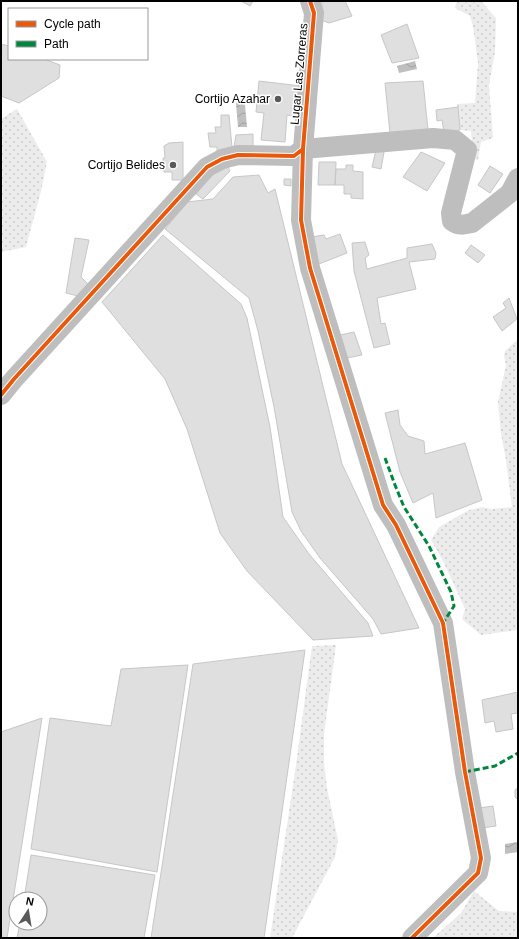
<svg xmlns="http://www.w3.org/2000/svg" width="519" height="939" font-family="Arial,sans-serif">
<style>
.grass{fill:url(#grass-dots)}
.water{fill:url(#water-waves)}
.building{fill:#dfdfdf;stroke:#c7c7c7}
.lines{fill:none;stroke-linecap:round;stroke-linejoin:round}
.minor{stroke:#bebebe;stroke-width:20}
.quiet{stroke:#00873e;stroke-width:3;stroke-dasharray:6 3;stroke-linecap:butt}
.cycleway-casing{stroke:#fff;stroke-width:6}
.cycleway{stroke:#e8590c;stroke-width:4}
.poi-dot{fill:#595959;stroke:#fff;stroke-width:1.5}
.labels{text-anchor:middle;stroke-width:3;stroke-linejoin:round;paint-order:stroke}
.street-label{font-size:12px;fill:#000;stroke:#fff}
.poi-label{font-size:12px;fill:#000;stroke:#fff;text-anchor:end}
</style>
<defs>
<pattern id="grass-dots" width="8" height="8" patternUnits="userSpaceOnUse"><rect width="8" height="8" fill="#ececec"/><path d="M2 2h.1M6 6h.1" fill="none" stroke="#c9c9c9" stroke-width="1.8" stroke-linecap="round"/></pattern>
<pattern id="water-waves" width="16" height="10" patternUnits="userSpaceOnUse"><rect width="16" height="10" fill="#bfbfbf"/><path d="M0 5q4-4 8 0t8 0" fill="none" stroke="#a2a2a2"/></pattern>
</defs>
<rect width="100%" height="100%" fill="#fff"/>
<path class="grass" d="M 457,1 L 481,1 L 496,18 L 495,52 L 489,85 L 493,138 L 481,142 L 478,160 L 473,159 L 471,131 L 460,130 L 457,104 L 475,103 L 478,63 L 473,26 L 470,16 L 455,8 Z
M 17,109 L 47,162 L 41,191 L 26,247 L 1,252 L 1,119 Z
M 518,339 L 518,630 L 481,635 L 462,619 L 465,609 L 443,561 L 431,540 L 439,527 L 469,510 L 483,507 L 491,509 L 512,507 L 506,460 L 501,434 L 498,402 L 506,365 L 504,356 L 505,351 Z
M 336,645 L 324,734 L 324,763 L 327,788 L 338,840 L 335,857 L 292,938 L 270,938 L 296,765 L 312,646 Z
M 474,891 L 499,911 L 518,912 L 518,938 L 433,938 L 461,913 Z"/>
<path class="water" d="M 415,61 L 417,69 L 399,73 L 397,66 Z
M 242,99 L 243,104 L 245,105 L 247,127 L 238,127 L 236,104 L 238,100 Z
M 518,842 L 518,852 L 505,854 L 505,844 Z"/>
<path class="building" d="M 241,1 L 253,1 L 250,6 Z
M 322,1 L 345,1 L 352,16 L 329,23 L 321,20 Z
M 407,24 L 419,58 L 392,63 L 381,35 Z
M 1,44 L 9,46 L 9,59 L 44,59 L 60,65 L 59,78 L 19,103 L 1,96 Z
M 259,81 L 301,86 L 297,117 L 287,115 L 285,142 L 261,140 L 264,113 L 256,112 Z
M 423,81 L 428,130 L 390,133 L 385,83 Z
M 458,107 L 460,130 L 444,132 L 442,120 L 437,121 L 436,110 Z
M 221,115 L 229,115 L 232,147 L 217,155 L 217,147 L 210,147 L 208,133 L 216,133 L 215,127 L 221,127 Z
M 253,134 L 253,146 L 234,147 L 236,135 Z
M 183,142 L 183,180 L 172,180 L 172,172 L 164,172 L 163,158 L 165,158 L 164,146 L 169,143 Z
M 376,150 L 384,152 L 381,169 L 372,167 Z
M 421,152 L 445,163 L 427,191 L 403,177 Z
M 319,162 L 336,162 L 335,185 L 318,185 Z
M 346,165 L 353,165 L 353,171 L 363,172 L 363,199 L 351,198 L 351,194 L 344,194 L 344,185 L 335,185 L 336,169 L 346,169 Z
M 490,166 L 503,174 L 490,193 L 478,185 Z
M 228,167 L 230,171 L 203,199 L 196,194 L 212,175 Z
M 259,175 L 268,193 L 275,189 L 342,464 L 419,628 L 381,634 L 373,619 L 320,558 L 301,531 L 292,512 L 274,407 L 258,331 L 249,298 L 165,229 L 187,202 L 213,199 L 233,177 Z
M 284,179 L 291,179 L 291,186 L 284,185 Z
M 340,234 L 347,253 L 319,264 L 311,237 L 324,235 L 326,239 Z
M 163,235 L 241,304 L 247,318 L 270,427 L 283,517 L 309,554 L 368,623 L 373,636 L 313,640 L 247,571 L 220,533 L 187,429 L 165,379 L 102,302 Z
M 75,238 L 89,240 L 81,277 L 88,284 L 78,296 L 66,293 Z
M 365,242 L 369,255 L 365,258 L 367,269 L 407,258 L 407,248 L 432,244 L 436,253 L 435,259 L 409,262 L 416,289 L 377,298 L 381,324 L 385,323 L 390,344 L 374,348 L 354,271 L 352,243 Z
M 471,245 L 485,255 L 478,263 L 465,253 Z
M 509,298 L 517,319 L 502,331 L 493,317 L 506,308 L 503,303 Z
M 354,332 L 362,355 L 347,358 L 340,335 Z
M 398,410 L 400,425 L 408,436 L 424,441 L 425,454 L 465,443 L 482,500 L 436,518 L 433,493 L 413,503 L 400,472 L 385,413 Z
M 305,650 L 264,938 L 151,938 L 193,664 Z
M 188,665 L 157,872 L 31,849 L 50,718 L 111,726 L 121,669 Z
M 518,692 L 518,713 L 511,714 L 513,729 L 496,732 L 494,721 L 485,723 L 482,700 Z
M 42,718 L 7,938 L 1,938 L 1,732 Z
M 518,788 L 518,800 L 515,797 L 515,790 Z
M 493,806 L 496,826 L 482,828 L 479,808 Z
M 31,855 L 155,875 L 144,938 L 17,938 L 20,923 L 40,923 L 40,899 L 24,899 Z"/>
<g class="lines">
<path class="minor" d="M 310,1 L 314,13 L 303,149 L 301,220 L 310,268 L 383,505 L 396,525 L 443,623 L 465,772 L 481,858 L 478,873 L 412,938
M 303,149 L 433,138 L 455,140 L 467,150 L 451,213 L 452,221 C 459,226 463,225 472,223 L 510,193 L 518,178
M 1,395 L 14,379 L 207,167 L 222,159 L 238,155 L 294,156 L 303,149"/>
<path class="quiet" d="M 385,458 L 395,485 L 404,507 L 429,546 L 451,592 L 454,606 L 443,623
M 465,772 L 495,766 L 518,753"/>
<defs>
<path id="cycleway" d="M 310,1 L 314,13 L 303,149 L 301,220 L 310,268 L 383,505 L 396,525 L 443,623 L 465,772 L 481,858 L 478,873 L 412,938
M 1,395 L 14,379 L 207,167 L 222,159 L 238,155 L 294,156 L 303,149"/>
</defs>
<use href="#cycleway" class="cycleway-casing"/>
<use href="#cycleway" class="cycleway"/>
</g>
<g class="poi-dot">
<circle cx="278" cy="99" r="4"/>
<circle cx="173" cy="165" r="4"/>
</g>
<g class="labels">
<g class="street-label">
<text transform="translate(299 74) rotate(-85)" y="4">Lugar Las Zorreras</text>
</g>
<g class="poi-label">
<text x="270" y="103">Cortijo Azahar</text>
<text x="165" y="169">Cortijo Belides</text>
</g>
</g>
<rect width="519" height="939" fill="none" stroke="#000000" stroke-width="4"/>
<rect x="8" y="8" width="140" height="52" fill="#ffffff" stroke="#999999"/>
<rect x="16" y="21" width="20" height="6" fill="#e8590c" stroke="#999999"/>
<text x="44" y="28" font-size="12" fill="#000000">Cycle path</text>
<rect x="16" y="41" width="20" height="6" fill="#00873e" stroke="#999999"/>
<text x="44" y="48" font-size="12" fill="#000000">Path</text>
<g transform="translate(28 911) rotate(12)"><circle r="19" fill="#ffffff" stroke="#999999"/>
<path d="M0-3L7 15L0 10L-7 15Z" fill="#595959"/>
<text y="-6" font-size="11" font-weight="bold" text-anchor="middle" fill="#000000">N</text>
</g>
</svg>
